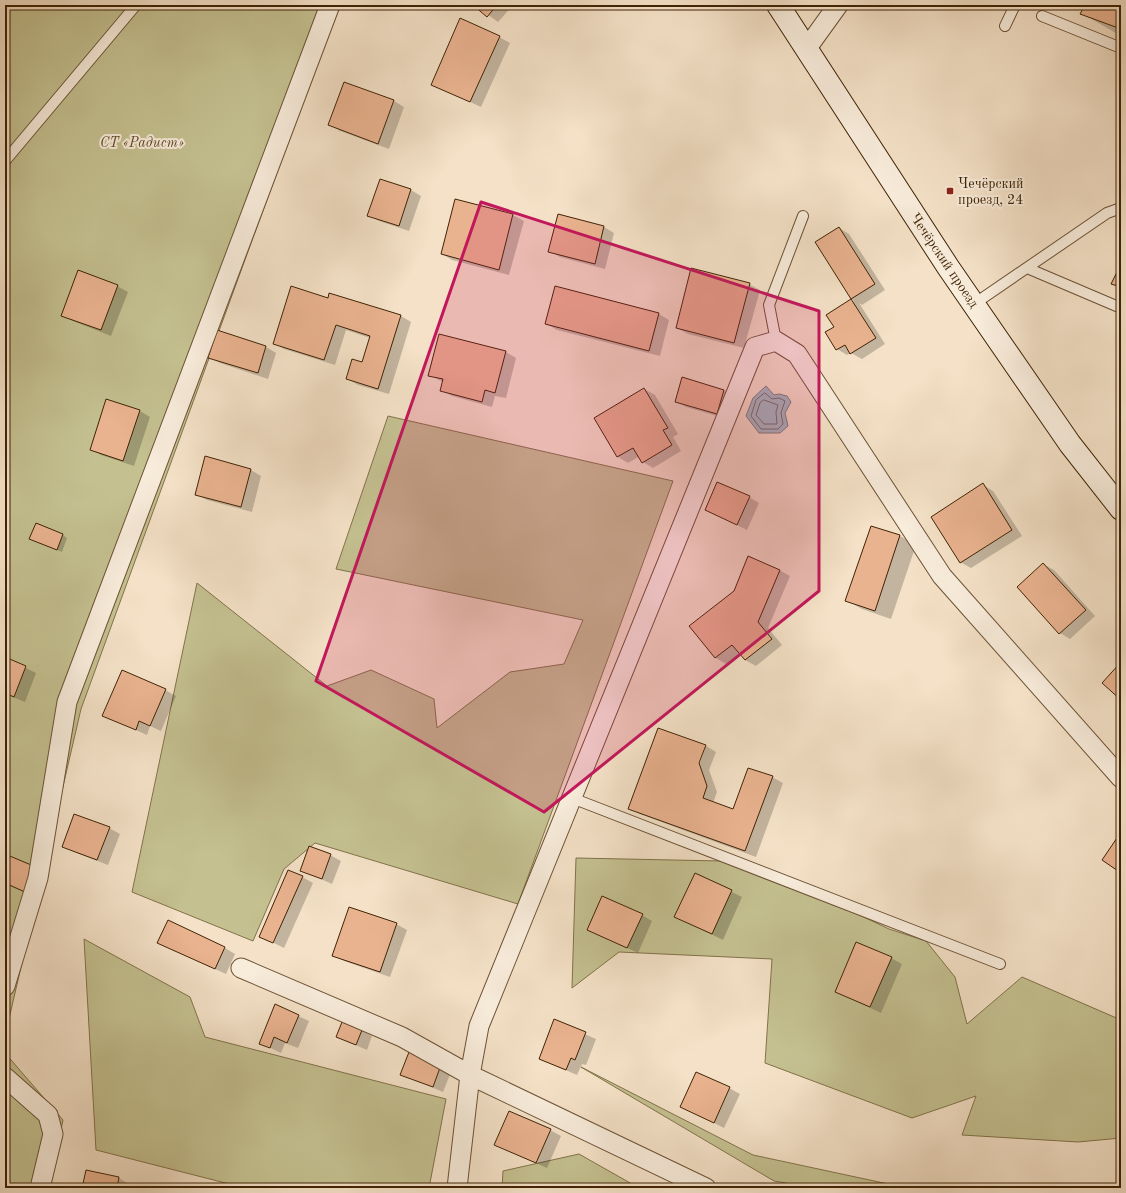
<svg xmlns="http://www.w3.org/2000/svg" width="1126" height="1193" font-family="'Old Standard TT',serif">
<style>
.green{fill:#c4c090;stroke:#82724a}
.water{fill:#a1bbc0;stroke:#7a7e75}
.shadow{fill:#0003}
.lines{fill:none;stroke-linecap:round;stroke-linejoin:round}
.shore{stroke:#706f62;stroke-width:1}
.building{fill:#eab390;stroke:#3f2304}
.service-casing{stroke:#6c5235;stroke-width:12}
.minor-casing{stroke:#6c5235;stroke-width:21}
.secondary-casing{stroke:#3f2304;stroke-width:24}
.service{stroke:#f8ecdb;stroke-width:10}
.minor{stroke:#f8ecdb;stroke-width:19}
.secondary{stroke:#f8ecdb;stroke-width:22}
.marked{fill:#c2185b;fill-opacity:0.2;stroke:#c2185b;stroke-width:3;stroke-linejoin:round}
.poi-dot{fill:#8f2418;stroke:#f8ecdb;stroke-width:1.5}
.labels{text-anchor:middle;stroke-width:4;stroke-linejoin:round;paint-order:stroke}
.park-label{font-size:14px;font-style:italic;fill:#604a27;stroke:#f8ecdb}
.poi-label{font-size:14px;fill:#3f2304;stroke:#f8ecdb;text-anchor:start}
.street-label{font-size:14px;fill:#3f2304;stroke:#f8ecdb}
</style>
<rect width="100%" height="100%" fill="#f4e1c7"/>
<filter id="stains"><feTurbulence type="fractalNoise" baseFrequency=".005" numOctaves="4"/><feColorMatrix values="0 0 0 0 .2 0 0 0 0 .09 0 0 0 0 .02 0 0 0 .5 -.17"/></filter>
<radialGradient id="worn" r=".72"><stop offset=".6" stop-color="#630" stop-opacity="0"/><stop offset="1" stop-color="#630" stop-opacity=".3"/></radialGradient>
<path class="green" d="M 5,5 L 338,5 L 81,709 L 5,1036 Z
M 388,416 L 673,481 L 518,904 L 315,843 L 284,869 L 253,941 L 132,892 L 197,583 L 327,686 L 371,670 L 434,699 L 437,728 L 510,672 L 564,664 L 583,620 L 336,569 Z
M 576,858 L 722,861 L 853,912 L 889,929 L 926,941 L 955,977 L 967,1024 L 1022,977 L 1121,1020 L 1121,1138 L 1078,1142 L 962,1135 L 976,1096 L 912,1118 L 765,1063 L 772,959 L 619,952 L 572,988 Z
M 84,939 L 190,997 L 205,1037 L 446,1099 L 429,1188 L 245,1188 L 96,1150 Z
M 5,1053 L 63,1120 L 48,1188 L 5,1188 Z
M 581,1067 L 753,1155 L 907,1188 L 814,1188 L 774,1181 Z
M 579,1154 L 639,1188 L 502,1188 L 503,1171 Z"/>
<path class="water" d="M 766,386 L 774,395 L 779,394 L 787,396 L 791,402 L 785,413 L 788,426 L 780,433 L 759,433 L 746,416 L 753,398 Z"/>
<path class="shadow" d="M 475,5 L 513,5 L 498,22 Z
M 999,5 L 1009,5 L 1006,9 Z
M 1086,5 L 1121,5 L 1121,36 L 1081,13 Z
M 499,37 L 510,43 L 481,107 L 432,84 Z
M 394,101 L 404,107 L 389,149 L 340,131 L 330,125 Z
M 380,180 L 411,190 L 421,196 L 409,231 L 379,221 L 369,215 Z
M 456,200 L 513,215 L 524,221 L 509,275 L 452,260 L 442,254 Z
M 558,216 L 604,227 L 614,233 L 605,269 L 560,257 L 549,251 Z
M 839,228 L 849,234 L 885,290 L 862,305 L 859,303 L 885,344 L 862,359 L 851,353 L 847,355 L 837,349 L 835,327 L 851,300 L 854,302 L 816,242 Z
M 749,284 L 760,290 L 744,348 L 688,334 L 677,328 Z
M 117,286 L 128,292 L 111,336 L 73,321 L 62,315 Z
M 556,287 L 659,314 L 669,320 L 660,356 L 557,330 L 547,324 Z
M 330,294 L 401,316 L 411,322 L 389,394 L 358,385 L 348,379 L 362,363 L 370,338 L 346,330 L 335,365 L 284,349 L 274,343 L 328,299 Z
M 218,332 L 266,347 L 276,353 L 268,379 L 220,363 L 209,357 Z
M 440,335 L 506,352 L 516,358 L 506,398 L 495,396 L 492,407 L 452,396 L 441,390 L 443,382 L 429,375 Z
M 644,389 L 655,395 L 678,434 L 673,437 L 681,451 L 653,468 L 643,462 L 640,456 L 628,463 L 618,457 L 595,418 Z
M 723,390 L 734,396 L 727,419 L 686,407 L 676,401 Z
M 107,400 L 140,411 L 150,417 L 134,466 L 101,455 L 91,449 Z
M 206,457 L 251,470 L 261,476 L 252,512 L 207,500 L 196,494 Z
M 983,485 L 993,491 L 1022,536 L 971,568 L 960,562 Z
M 749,497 L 759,503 L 747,530 L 706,510 Z
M 871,527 L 900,536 L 916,545 L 891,619 L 862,609 L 846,600 Z
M 63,535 L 67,538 L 62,552 L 35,541 Z
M 1043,564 L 1054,570 L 1095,616 L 1070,639 L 1060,633 Z
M 779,570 L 790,576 L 768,628 L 782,645 L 756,666 L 745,660 L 740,653 L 726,664 L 716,658 L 691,626 Z
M 5,658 L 36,673 L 25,702 L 5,694 Z
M 165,690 L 176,696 L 161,731 L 150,726 L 147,735 L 104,716 Z
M 658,729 L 706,746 L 696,768 L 698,768 L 706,746 L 716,752 L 709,770 L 717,792 L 713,803 L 734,811 L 772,777 L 783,783 L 756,857 L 640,814 L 629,808 Z
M 5,755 L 6,755 L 5,797 Z
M 109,828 L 120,834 L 108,865 L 74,852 L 64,846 Z
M 5,855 L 36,897 L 5,884 Z
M 330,855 L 341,861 L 332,884 L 301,870 Z
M 695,874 L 742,897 L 723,940 L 676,917 Z
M 302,877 L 313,883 L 284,948 L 260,936 Z
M 5,899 L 8,901 L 5,914 Z
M 642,915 L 652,921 L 638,953 L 599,935 Z
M 396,924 L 407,930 L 390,977 L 344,961 L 333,955 Z
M 169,948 L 225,948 L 235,954 L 226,974 Z
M 891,958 L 902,964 L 881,1013 L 836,992 Z
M 276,1006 L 309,1021 L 298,1048 L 285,1043 L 281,1053 L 260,1043 Z
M 555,1021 L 596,1039 L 586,1065 L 582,1064 L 577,1075 L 540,1059 Z
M 361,1030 L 372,1036 L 367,1050 L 337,1037 Z
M 440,1066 L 451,1072 L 443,1092 L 401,1074 Z
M 729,1088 L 740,1094 L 724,1128 L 682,1107 Z
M 550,1130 L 561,1136 L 547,1168 L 496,1145 Z
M 119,1178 L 129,1184 L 128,1188 L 83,1188 Z"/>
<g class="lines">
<path class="shore" d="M 765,393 L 772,399 L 779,398 L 785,401 L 781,413 L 783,424 L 778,429 L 761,429 L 751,416 L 756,400 Z
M 764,400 L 778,405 L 776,412 L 777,424 L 764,424 L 756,415 L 760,403 Z"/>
</g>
<path class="building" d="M 473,5 L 497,5 L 487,17 Z
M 1085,5 L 1121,5 L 1121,29 L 1080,14 Z
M 460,18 L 500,36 L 470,102 L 431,85 Z
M 344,82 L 394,100 L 378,144 L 328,125 Z
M 380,179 L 411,189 L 399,226 L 367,216 Z
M 455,199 L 513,214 L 499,270 L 441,254 Z
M 558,214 L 604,226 L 595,264 L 548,252 Z
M 839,227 L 875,284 L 851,299 L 815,242 Z
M 1121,264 L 1121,287 L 1111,284 Z
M 691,268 L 750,283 L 734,343 L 676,328 Z
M 78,270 L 118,285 L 101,330 L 61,316 Z
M 291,286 L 328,298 L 329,293 L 401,315 L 378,389 L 346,379 L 352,359 L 362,362 L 370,336 L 336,325 L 324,360 L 273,344 Z
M 555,286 L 659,313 L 649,351 L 545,324 Z
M 851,299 L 876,338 L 850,354 L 845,345 L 836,350 L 825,332 L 834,327 L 826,315 Z
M 217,330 L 266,346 L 258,373 L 208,358 Z
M 439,334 L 506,351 L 495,393 L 485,390 L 482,402 L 440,391 L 443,379 L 428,376 Z
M 682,377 L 724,390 L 717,414 L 675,402 Z
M 644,388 L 668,428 L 663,430 L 672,445 L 642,463 L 633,448 L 617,457 L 594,418 Z
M 106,399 L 140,410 L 123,461 L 90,450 Z
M 205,456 L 251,469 L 241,507 L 195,495 Z
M 717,482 L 750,496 L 737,525 L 705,510 Z
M 983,483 L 1012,530 L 960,563 L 931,517 Z
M 36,523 L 63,534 L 57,550 L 29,539 Z
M 871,526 L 900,535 L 875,611 L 845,601 Z
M 748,556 L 780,570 L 758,622 L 772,639 L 745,660 L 732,645 L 715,658 L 689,626 L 734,591 Z
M 1043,563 L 1086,610 L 1059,634 L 1017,587 Z
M 5,657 L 26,666 L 14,697 L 5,693 Z
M 1121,662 L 1121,700 L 1102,683 Z
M 122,670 L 166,689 L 150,726 L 139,721 L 136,730 L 102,716 Z
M 658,728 L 706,745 L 699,763 L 707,786 L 703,798 L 733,809 L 748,768 L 773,776 L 745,851 L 628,809 Z
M 74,814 L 110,827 L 97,860 L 62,847 Z
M 1121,832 L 1121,873 L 1102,860 Z
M 309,846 L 331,854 L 322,879 L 300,871 Z
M 5,854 L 36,867 L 25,892 L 5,883 Z
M 288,870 L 303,876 L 273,943 L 259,937 Z
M 695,873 L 732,890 L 712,934 L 674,917 Z
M 602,896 L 643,914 L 627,948 L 587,930 Z
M 349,907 L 397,923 L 380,972 L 332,956 Z
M 168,920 L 225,947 L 215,969 L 157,943 Z
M 856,942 L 892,957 L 870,1007 L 835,992 Z
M 275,1004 L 299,1015 L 287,1043 L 274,1037 L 270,1048 L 259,1044 Z
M 554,1019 L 586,1032 L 575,1060 L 571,1058 L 566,1070 L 539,1059 Z
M 342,1022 L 362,1030 L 356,1045 L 336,1037 Z
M 409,1052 L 441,1065 L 433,1087 L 400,1075 Z
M 696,1072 L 730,1087 L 714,1123 L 680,1107 Z
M 509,1111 L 551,1129 L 536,1163 L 494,1145 Z
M 86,1170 L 119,1177 L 117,1188 L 82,1188 Z"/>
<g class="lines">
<defs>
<path id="service" d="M 1042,16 L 1121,48
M 1005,26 L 1015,5
M 5,161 L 136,5
M 1027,268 L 1121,308
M 974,304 L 1107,213 L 1121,208
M 776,341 L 769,305 L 803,216
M 572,798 L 1000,964"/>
<path id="minor" d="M 807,48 L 838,5
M 241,968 L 402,1037 L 470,1075 L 706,1188
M 5,986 L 38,878 L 67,702 L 330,5
M 5,1077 L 48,1115 L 53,1134 L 40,1188
M 457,1188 L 470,1075 L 479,1026 L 755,347 L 776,341 L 797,354 L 942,576 L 1121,778"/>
<path id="secondary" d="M 778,5 L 948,267 L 1070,444 L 1121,509"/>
</defs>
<use href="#service" class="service-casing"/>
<use href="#minor" class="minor-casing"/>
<use href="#secondary" class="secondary-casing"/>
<use href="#service" class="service"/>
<use href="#minor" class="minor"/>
<use href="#secondary" class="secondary"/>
</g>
<path class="marked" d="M 481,202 L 819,311 L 819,591 L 544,812 L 316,681 Z"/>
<rect class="poi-dot" x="946" y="187" width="8" height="8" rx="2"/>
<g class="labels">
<g class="park-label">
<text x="142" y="147">СТ «Радист»</text>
</g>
<g class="poi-label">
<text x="958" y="188">Чечёрский<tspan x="958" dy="16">проезд, 24</tspan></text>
</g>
<g class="street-label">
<text transform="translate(945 260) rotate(56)" y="5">Чечёрский проезд</text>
</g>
</g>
<rect width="1126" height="1193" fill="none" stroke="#f4e1c7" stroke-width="20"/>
<rect x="6" y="6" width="1114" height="1181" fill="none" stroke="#3f2304" stroke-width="2"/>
<rect x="10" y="10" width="1106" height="1173" fill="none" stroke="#3f2304"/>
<rect width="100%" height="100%" filter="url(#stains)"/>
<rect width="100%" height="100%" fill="url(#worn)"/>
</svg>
